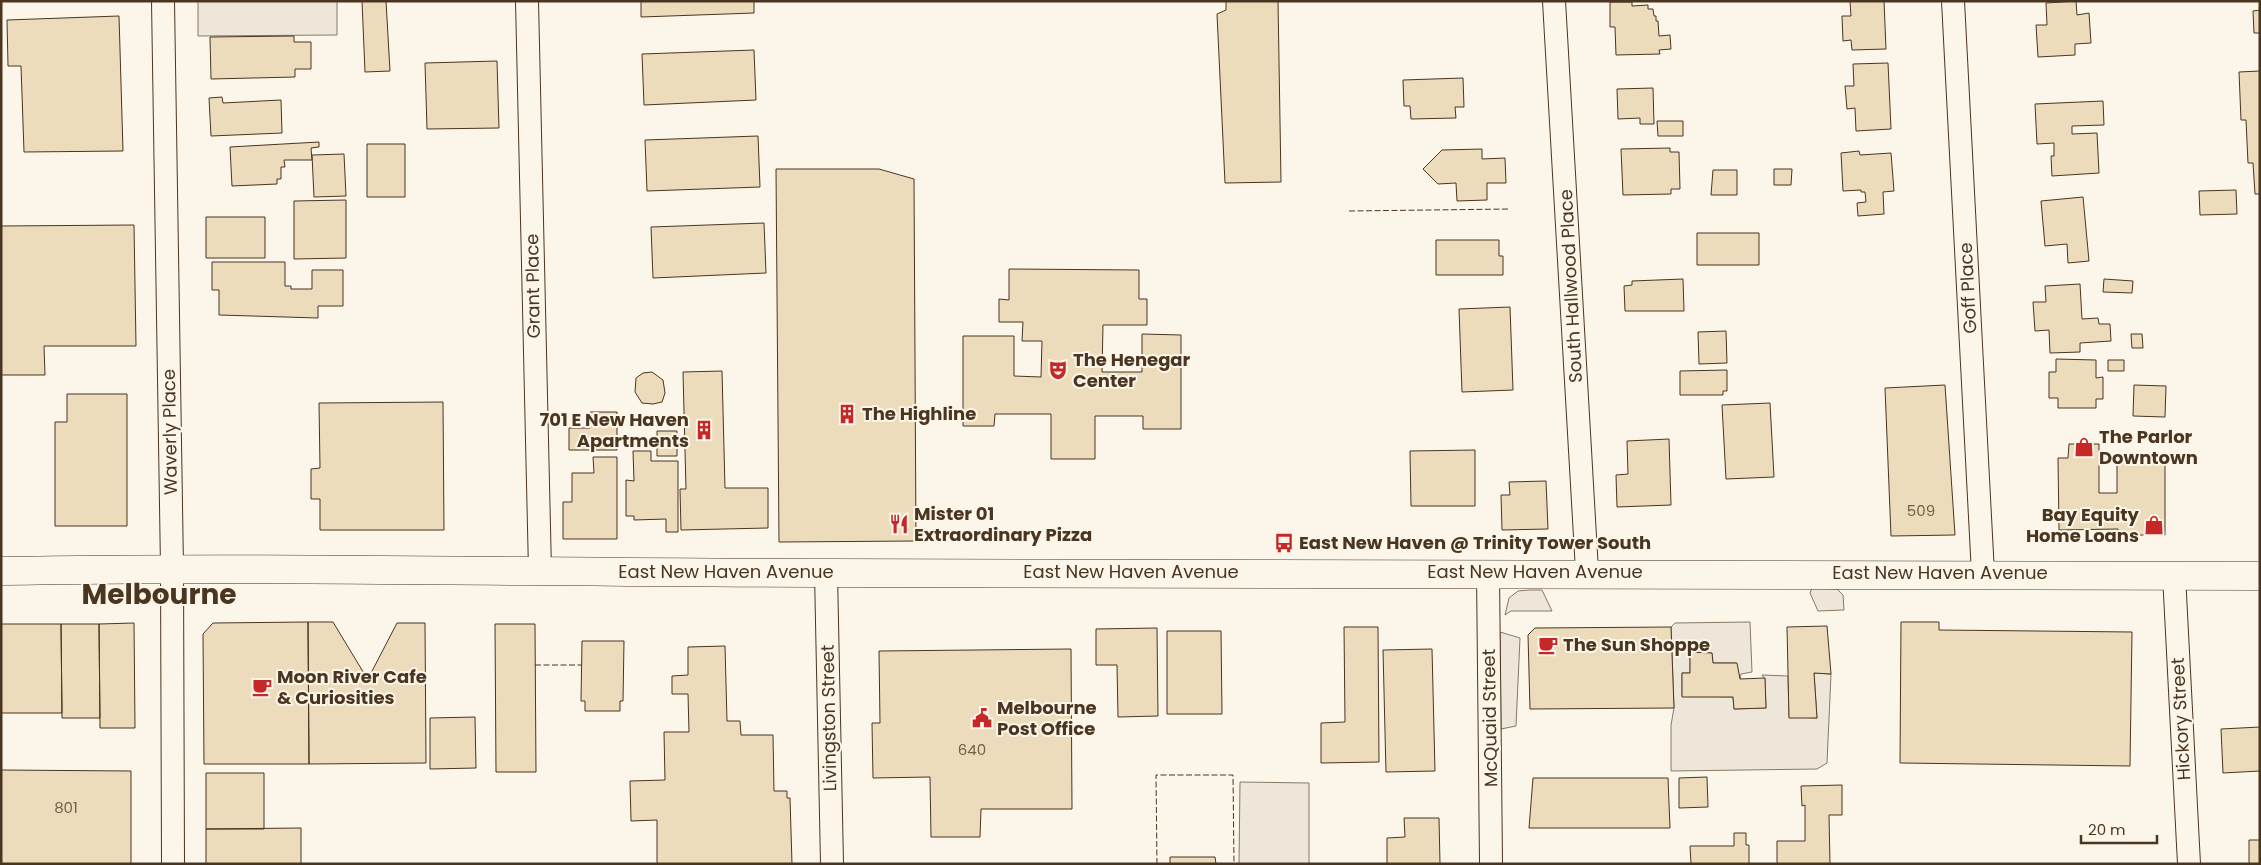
<svg xmlns="http://www.w3.org/2000/svg" width="2261" height="865" font-family="Poppins,sans-serif">
<style>
.green{fill:#ede6d9;stroke:#887966}
.building{fill:#ecdcbc;stroke:#4a3520}
.lines{fill:none;stroke-linecap:round;stroke-linejoin:round}
.street-casing{stroke:#4a3520;stroke-width:24}
.secondary-casing{stroke:#4a3520;stroke-width:29}
.street{stroke:#fbf6e9;stroke-width:22}
.secondary{stroke:#fbf6e9;stroke-width:28}
.fence{stroke:#4a3520;stroke-width:1;stroke-dasharray:6 2.5;stroke-linecap:butt}
.labels{text-anchor:middle;stroke-width:4;stroke-linejoin:round;paint-order:stroke}
.number-label{font-size:15px;fill:#725f47}
.street-label{font-size:18px;fill:#4a3520;stroke:#fbf6e9}
.poi-label{font-size:18px;font-weight:bold;fill:#4a3520;stroke:#fbf6e9;text-anchor:start}
.town-label{font-size:28px;font-weight:bold;fill:#4a3520;stroke:#fbf6e9}
</style>
<rect width="100%" height="100%" fill="#fbf6e9"/>
<path class="green" d="M 198,1 L 337,1 L 337,35 L 198,36 Z
M 1812,588 L 1837,589 L 1843,595 L 1844,610 L 1818,611 L 1810,593 Z
M 1529,590 L 1542,590 L 1552,611 L 1511,611 L 1505,615 L 1509,598 L 1518,591 Z
M 1750,622 L 1752,672 L 1741,674 L 1740,679 L 1736,663 L 1713,663 L 1712,653 L 1690,652 L 1690,673 L 1682,673 L 1682,696 L 1733,697 L 1734,709 L 1766,708 L 1765,679 L 1762,675 L 1788,676 L 1789,717 L 1817,718 L 1814,673 L 1831,674 L 1827,763 L 1817,769 L 1671,771 L 1671,725 L 1674,708 L 1671,627 L 1675,623 Z
M 1500,632 L 1520,638 L 1516,726 L 1501,729 Z
M 1240,782 L 1309,783 L 1309,864 L 1239,864 Z"/>
<path class="building" d="M 362,1 L 386,1 L 390,71 L 365,72 Z
M 641,1 L 754,1 L 754,13 L 641,17 Z
M 1226,1 L 1278,1 L 1281,182 L 1225,183 L 1217,14 L 1226,10 Z
M 1850,1 L 1884,1 L 1886,49 L 1852,50 L 1851,40 L 1843,41 L 1842,16 L 1851,16 Z
M 2076,1 L 2077,15 L 2089,13 L 2091,43 L 2075,44 L 2075,55 L 2038,57 L 2036,25 L 2047,25 L 2046,3 Z
M 1610,2 L 1632,2 L 1632,6 L 1648,5 L 1648,9 L 1653,9 L 1654,16 L 1656,16 L 1656,21 L 1658,21 L 1659,36 L 1670,35 L 1671,49 L 1659,50 L 1660,54 L 1616,55 L 1615,27 L 1610,27 Z
M 2260,10 L 2260,33 L 2254,33 L 2253,11 Z
M 119,16 L 123,151 L 24,152 L 21,66 L 8,66 L 7,20 Z
M 294,36 L 294,42 L 311,42 L 311,69 L 295,69 L 295,77 L 211,79 L 210,37 Z
M 754,50 L 756,100 L 644,105 L 642,54 Z
M 497,61 L 499,128 L 427,129 L 425,63 Z
M 1888,63 L 1891,129 L 1856,131 L 1855,108 L 1847,109 L 1845,86 L 1854,86 L 1853,64 Z
M 2260,71 L 2260,194 L 2255,194 L 2253,163 L 2248,163 L 2246,120 L 2241,120 L 2239,72 Z
M 1463,78 L 1464,107 L 1455,107 L 1456,118 L 1411,119 L 1410,106 L 1404,106 L 1403,80 Z
M 1653,88 L 1654,124 L 1640,124 L 1640,118 L 1618,119 L 1617,89 Z
M 222,97 L 223,103 L 281,100 L 282,133 L 211,136 L 209,98 Z
M 2103,101 L 2104,125 L 2072,126 L 2072,134 L 2097,133 L 2099,173 L 2052,176 L 2051,156 L 2054,156 L 2054,143 L 2037,144 L 2035,104 Z
M 1657,121 L 1683,121 L 1683,136 L 1658,136 Z
M 758,136 L 760,187 L 647,191 L 645,140 Z
M 319,142 L 319,147 L 311,148 L 312,160 L 284,160 L 285,167 L 281,167 L 281,179 L 277,179 L 277,184 L 232,186 L 230,147 Z
M 367,144 L 405,144 L 405,197 L 367,197 Z
M 1670,148 L 1670,152 L 1679,152 L 1680,189 L 1671,189 L 1671,194 L 1623,195 L 1621,149 Z
M 1482,149 L 1482,159 L 1505,158 L 1506,183 L 1487,183 L 1487,200 L 1457,201 L 1456,183 L 1438,184 L 1423,169 L 1442,150 Z
M 1859,151 L 1860,155 L 1891,153 L 1894,191 L 1883,192 L 1884,214 L 1858,216 L 1857,203 L 1866,202 L 1865,192 L 1861,192 L 1861,190 L 1843,191 L 1841,153 Z
M 344,154 L 346,196 L 314,197 L 312,155 Z
M 776,169 L 879,169 L 914,179 L 916,541 L 779,542 Z
M 1774,169 L 1792,169 L 1791,185 L 1774,185 Z
M 1713,170 L 1737,170 L 1737,195 L 1711,195 Z
M 2236,190 L 2237,214 L 2200,215 L 2199,191 Z
M 2083,197 L 2089,261 L 2068,263 L 2067,244 L 2045,246 L 2041,201 Z
M 346,200 L 346,258 L 294,259 L 294,201 Z
M 206,217 L 265,217 L 265,258 L 206,258 Z
M 764,223 L 766,273 L 653,278 L 651,227 Z
M 134,225 L 136,346 L 44,346 L 45,375 L 1,375 L 1,226 Z
M 1697,233 L 1759,233 L 1759,265 L 1697,265 Z
M 1436,240 L 1499,240 L 1499,256 L 1503,256 L 1503,275 L 1436,275 Z
M 212,262 L 285,262 L 285,286 L 291,286 L 291,289 L 312,289 L 312,270 L 343,270 L 343,306 L 318,306 L 318,318 L 219,315 L 219,290 L 212,290 Z
M 1009,269 L 1139,270 L 1139,299 L 1147,299 L 1147,325 L 1103,325 L 1102,372 L 1142,372 L 1142,334 L 1181,335 L 1181,429 L 1143,429 L 1143,416 L 1095,416 L 1095,459 L 1051,459 L 1051,414 L 995,414 L 994,426 L 963,426 L 963,336 L 1014,336 L 1014,376 L 1041,377 L 1042,341 L 1022,341 L 1023,322 L 999,322 L 999,299 L 1009,300 Z
M 1683,279 L 1684,311 L 1625,311 L 1624,286 L 1632,285 L 1632,281 Z
M 2104,279 L 2133,281 L 2132,293 L 2103,292 Z
M 2080,284 L 2082,319 L 2098,318 L 2099,324 L 2110,324 L 2111,341 L 2080,343 L 2080,352 L 2050,353 L 2049,330 L 2035,331 L 2033,302 L 2046,302 L 2045,286 Z
M 1510,307 L 1513,390 L 1462,392 L 1459,309 Z
M 1726,331 L 1727,363 L 1699,364 L 1698,332 Z
M 2131,334 L 2142,334 L 2143,348 L 2132,348 Z
M 2056,359 L 2096,360 L 2096,378 L 2103,377 L 2103,399 L 2096,399 L 2096,408 L 2058,408 L 2058,398 L 2049,398 L 2049,372 L 2056,372 Z
M 2108,360 L 2124,360 L 2124,371 L 2108,371 Z
M 1727,370 L 1727,391 L 1723,391 L 1723,395 L 1680,395 L 1680,371 Z
M 722,371 L 725,488 L 768,488 L 768,528 L 681,530 L 680,489 L 686,489 L 683,372 Z
M 652,372 L 663,380 L 665,393 L 662,402 L 653,404 L 642,403 L 635,392 L 636,378 L 643,373 Z
M 1945,385 L 1955,535 L 1891,536 L 1885,388 Z
M 2134,385 L 2166,386 L 2165,417 L 2133,416 Z
M 67,394 L 127,394 L 127,526 L 55,526 L 55,422 L 67,422 Z
M 443,402 L 444,530 L 320,530 L 320,499 L 311,499 L 311,469 L 320,468 L 319,403 Z
M 1770,403 L 1774,477 L 1726,479 L 1722,405 Z
M 590,412 L 617,412 L 617,450 L 569,450 L 569,428 L 590,428 Z
M 657,431 L 677,431 L 677,456 L 657,456 Z
M 1669,439 L 1671,505 L 1617,507 L 1616,475 L 1628,474 L 1627,441 Z
M 2069,444 L 2099,444 L 2099,493 L 2117,493 L 2117,461 L 2165,461 L 2165,535 L 2118,535 L 2118,529 L 2059,530 L 2058,458 L 2068,458 Z
M 1475,450 L 1475,506 L 1411,506 L 1410,451 Z
M 633,451 L 651,451 L 651,461 L 678,461 L 678,532 L 666,532 L 666,519 L 634,520 L 634,516 L 626,516 L 626,480 L 634,481 Z
M 593,457 L 617,457 L 617,539 L 563,539 L 563,502 L 572,502 L 572,473 L 594,473 Z
M 1546,481 L 1548,529 L 1502,530 L 1501,495 L 1510,495 L 1509,482 Z
M 308,622 L 309,764 L 204,764 L 203,634 L 213,623 Z
M 308,622 L 333,622 L 365,675 L 370,675 L 397,623 L 425,623 L 426,763 L 309,764 Z
M 1901,622 L 1939,622 L 1939,630 L 2132,632 L 2130,766 L 1900,763 Z
M 134,623 L 135,728 L 100,728 L 99,624 Z
M 1,624 L 61,624 L 62,713 L 1,713 Z
M 61,624 L 99,624 L 100,718 L 62,718 Z
M 495,624 L 535,624 L 536,772 L 496,772 Z
M 1827,626 L 1831,674 L 1814,673 L 1817,718 L 1789,718 L 1787,627 Z
M 1344,627 L 1378,627 L 1379,762 L 1321,763 L 1321,723 L 1345,722 Z
M 1671,627 L 1674,708 L 1530,709 L 1528,635 L 1535,628 Z
M 1157,628 L 1158,716 L 1118,717 L 1117,665 L 1096,665 L 1096,629 Z
M 1167,631 L 1221,631 L 1222,714 L 1167,714 Z
M 582,641 L 624,641 L 623,701 L 620,701 L 620,711 L 585,711 L 585,701 L 581,701 Z
M 725,646 L 727,721 L 740,721 L 741,735 L 773,735 L 774,791 L 787,791 L 787,798 L 790,798 L 792,864 L 657,864 L 657,820 L 631,821 L 630,781 L 665,780 L 664,732 L 689,732 L 688,694 L 672,694 L 672,676 L 688,675 L 688,647 Z
M 1071,649 L 1072,809 L 981,809 L 980,837 L 931,837 L 930,777 L 873,778 L 872,723 L 880,723 L 879,651 Z
M 1432,649 L 1435,771 L 1386,772 L 1383,650 Z
M 1690,652 L 1712,653 L 1713,663 L 1737,663 L 1740,679 L 1765,678 L 1766,708 L 1734,709 L 1733,697 L 1682,697 L 1682,673 L 1690,673 Z
M 475,717 L 476,768 L 430,769 L 430,718 Z
M 2260,727 L 2260,771 L 2223,773 L 2221,729 Z
M 1,770 L 131,771 L 131,864 L 1,864 Z
M 206,773 L 264,773 L 264,829 L 206,829 Z
M 1707,777 L 1708,807 L 1679,808 L 1679,778 Z
M 1533,778 L 1668,778 L 1670,828 L 1529,828 Z
M 1842,785 L 1842,815 L 1829,815 L 1830,864 L 1777,864 L 1777,841 L 1805,841 L 1805,805 L 1802,806 L 1801,786 Z
M 1404,818 L 1439,818 L 1440,864 L 1387,864 L 1387,838 L 1405,837 Z
M 301,828 L 301,864 L 206,864 L 206,829 Z
M 1734,833 L 1746,833 L 1746,845 L 1749,845 L 1749,864 L 1691,864 L 1690,846 L 1734,846 Z
M 2249,840 L 2260,840 L 2260,864 L 2249,864 Z
M 1170,857 L 1215,857 L 1216,864 L 1170,864 Z"/>
<g class="lines">
<defs>
<path id="street" d="M 163,1 L 172,568 L 173,864
M 527,1 L 540,571
M 1554,1 L 1587,571
M 1953,1 L 1983,574
M 1488,572 L 1491,864
M 826,573 L 832,864
M 2174,575 L 2189,864"/>
<path id="secondary" d="M 1,571 C 277,566 554,573 830,573 C 1306,571 1783,571 2260,576"/>
</defs>
<use href="#street" class="street-casing"/>
<use href="#secondary" class="secondary-casing"/>
<use href="#street" class="street"/>
<use href="#secondary" class="secondary"/>
<path class="fence" d="M 1349,211 L 1510,209
M 535,665 L 582,665
M 1157,864 L 1156,775 L 1233,775 L 1234,864"/>
</g>
<defs>
<symbol id="theatre-bare" viewBox="-9 -9 18 18"><path d="M-5-5.5Q0-4 5-5.5V0Q5 5 0 6Q-5 5-5 0ZM-3.3-2.5H-1v1.5H-3.3ZM1-2.5H3.3v1.5H1ZM-2.8 1Q0 5.5 2.8 1Z" fill="#c62828" stroke="#fbf6e9" stroke-width="2.5" paint-order="stroke"/></symbol>
<symbol id="building-bare" viewBox="-9 -9 18 18"><path d="M-4-6H4V6H1V3H-1V6H-4ZM-2.5-4.3h1.7v1.8h-1.7ZM.8-4.3h1.7v1.8H.8ZM-2.5-1h1.7V.8h-1.7ZM.8-1h1.7V.8H.8Z" fill="#c62828" stroke="#fbf6e9" stroke-width="2.5" paint-order="stroke"/></symbol>
<symbol id="shop-bare" viewBox="-9 -9 18 18"><path d="M-5-2.5h2.3a2.7 3.5 0 0 1 5.4 0H5L5.5 6h-11ZM-1.5-2.5h3a1.5 2.3 0 0 0-3 0Z" fill="#c62828" stroke="#fbf6e9" stroke-width="2.5" paint-order="stroke"/></symbol>
<symbol id="restaurant-bare" viewBox="-9 -9 18 18"><path d="M-5-6h1v4h1v-4h1v4h1v-4h1v5L-1.5 .5V6h-2V.5L-5-1ZM5-6V6H3V1.5H1.5Q1.5-4 5-6Z" fill="#c62828" stroke="#fbf6e9" stroke-width="2.5" paint-order="stroke"/></symbol>
<symbol id="bus-bare" viewBox="-9 -9 18 18"><path d="M-5-6H5V4H4V6H2V4H-2V6H-4V4H-5ZM-3.5-4V0h7V-4ZM-3.5 1.2v1.5H-2V1.2ZM2 1.2v1.5H3.5V1.2Z" fill="#c62828" stroke="#fbf6e9" stroke-width="2.5" paint-order="stroke"/></symbol>
<symbol id="cafe-bare" viewBox="-9 -9 18 18"><path d="M-5.5-4.5H6V0H3Q3 3.5 0 3.5H-2.5Q-5.5 3.5-5.5 0ZM3-3.2v2h1.7v-2ZM-6 4.5H4V6H-6Z" fill="#c62828" stroke="#fbf6e9" stroke-width="2.5" paint-order="stroke"/></symbol>
<symbol id="civic-bare" viewBox="-9 -9 18 18"><path d="M-.6-6.5H3V-4.5H.6V-3L4-1V1h2V6H-6V1h2V-1L-.6-3ZM-1.2 2.5V6h2.4V2.5Z" fill="#c62828" stroke="#fbf6e9" stroke-width="2.5" paint-order="stroke"/></symbol>
</defs>
<g fill-rule="evenodd">
<use href="#theatre-bare" x="1044" y="356" width="28" height="28"/>
<use href="#building-bare" x="833" y="400" width="28" height="28"/>
<use href="#building-bare" x="690" y="416" width="28" height="28"/>
<use href="#shop-bare" x="2070" y="433" width="28" height="28"/>
<use href="#restaurant-bare" x="885" y="510" width="28" height="28"/>
<use href="#shop-bare" x="2140" y="511" width="28" height="28"/>
<use href="#bus-bare" x="1270" y="529" width="28" height="28"/>
<use href="#cafe-bare" x="1534" y="631" width="28" height="28"/>
<use href="#cafe-bare" x="248" y="673" width="28" height="28"/>
<use href="#civic-bare" x="968" y="704" width="28" height="28"/>
</g>
<g class="labels">
<g class="number-label">
<text x="1921" y="516">509</text>
<text x="972" y="755">640</text>
<text x="66" y="813">801</text>
</g>
<g class="street-label">
<text transform="translate(533 286) rotate(-91)" y="6">Grant Place</text>
<text transform="translate(1571 286) rotate(-93)" y="6">South Hallwood Place</text>
<text transform="translate(1968 288) rotate(-93)" y="6">Goff Place</text>
<text transform="translate(170 432) rotate(-91)" y="6">Waverly Place</text>
<text x="726" y="578">East New Haven Avenue</text>
<text x="1131" y="578">East New Haven Avenue</text>
<text x="1535" y="578">East New Haven Avenue</text>
<text x="1940" y="579">East New Haven Avenue</text>
<text transform="translate(829 718) rotate(-91)" y="6">Livingston Street</text>
<text transform="translate(1490 718) rotate(-91)" y="6">McQuaid Street</text>
<text transform="translate(2181 719) rotate(-93)" y="6">Hickory Street</text>
</g>
<g class="poi-label">
<text x="1073" y="366">The Henegar<tspan x="1073" dy="21">Center</tspan></text>
<text x="862" y="420">The Highline</text>
<text x="689" y="426" text-anchor="end">701 E New Haven<tspan x="689" dy="21">Apartments</tspan></text>
<text x="2099" y="443">The Parlor<tspan x="2099" dy="21">Downtown</tspan></text>
<text x="914" y="520">Mister 01<tspan x="914" dy="21">Extraordinary Pizza</tspan></text>
<text x="2139" y="521" text-anchor="end">Bay Equity<tspan x="2139" dy="21">Home Loans</tspan></text>
<text x="1299" y="549">East New Haven @ Trinity Tower South</text>
<text x="1563" y="651">The Sun Shoppe</text>
<text x="277" y="683">Moon River Cafe<tspan x="277" dy="21">&amp; Curiosities</tspan></text>
<text x="997" y="714">Melbourne<tspan x="997" dy="21">Post Office</tspan></text>
</g>
<g class="town-label">
<text x="159" y="604">Melbourne</text>
</g>
</g>
<rect width="2261" height="865" fill="none" stroke="#4a3520" stroke-width="5"/>
<path d="M2081 835v8h76v-8" fill="none" stroke="#4a3520" stroke-width="2.5"/>
<text x="2088" y="835" font-size="15" fill="#4a3520" stroke="#fbf6e9" stroke-width="4" paint-order="stroke">20 m</text>
</svg>
